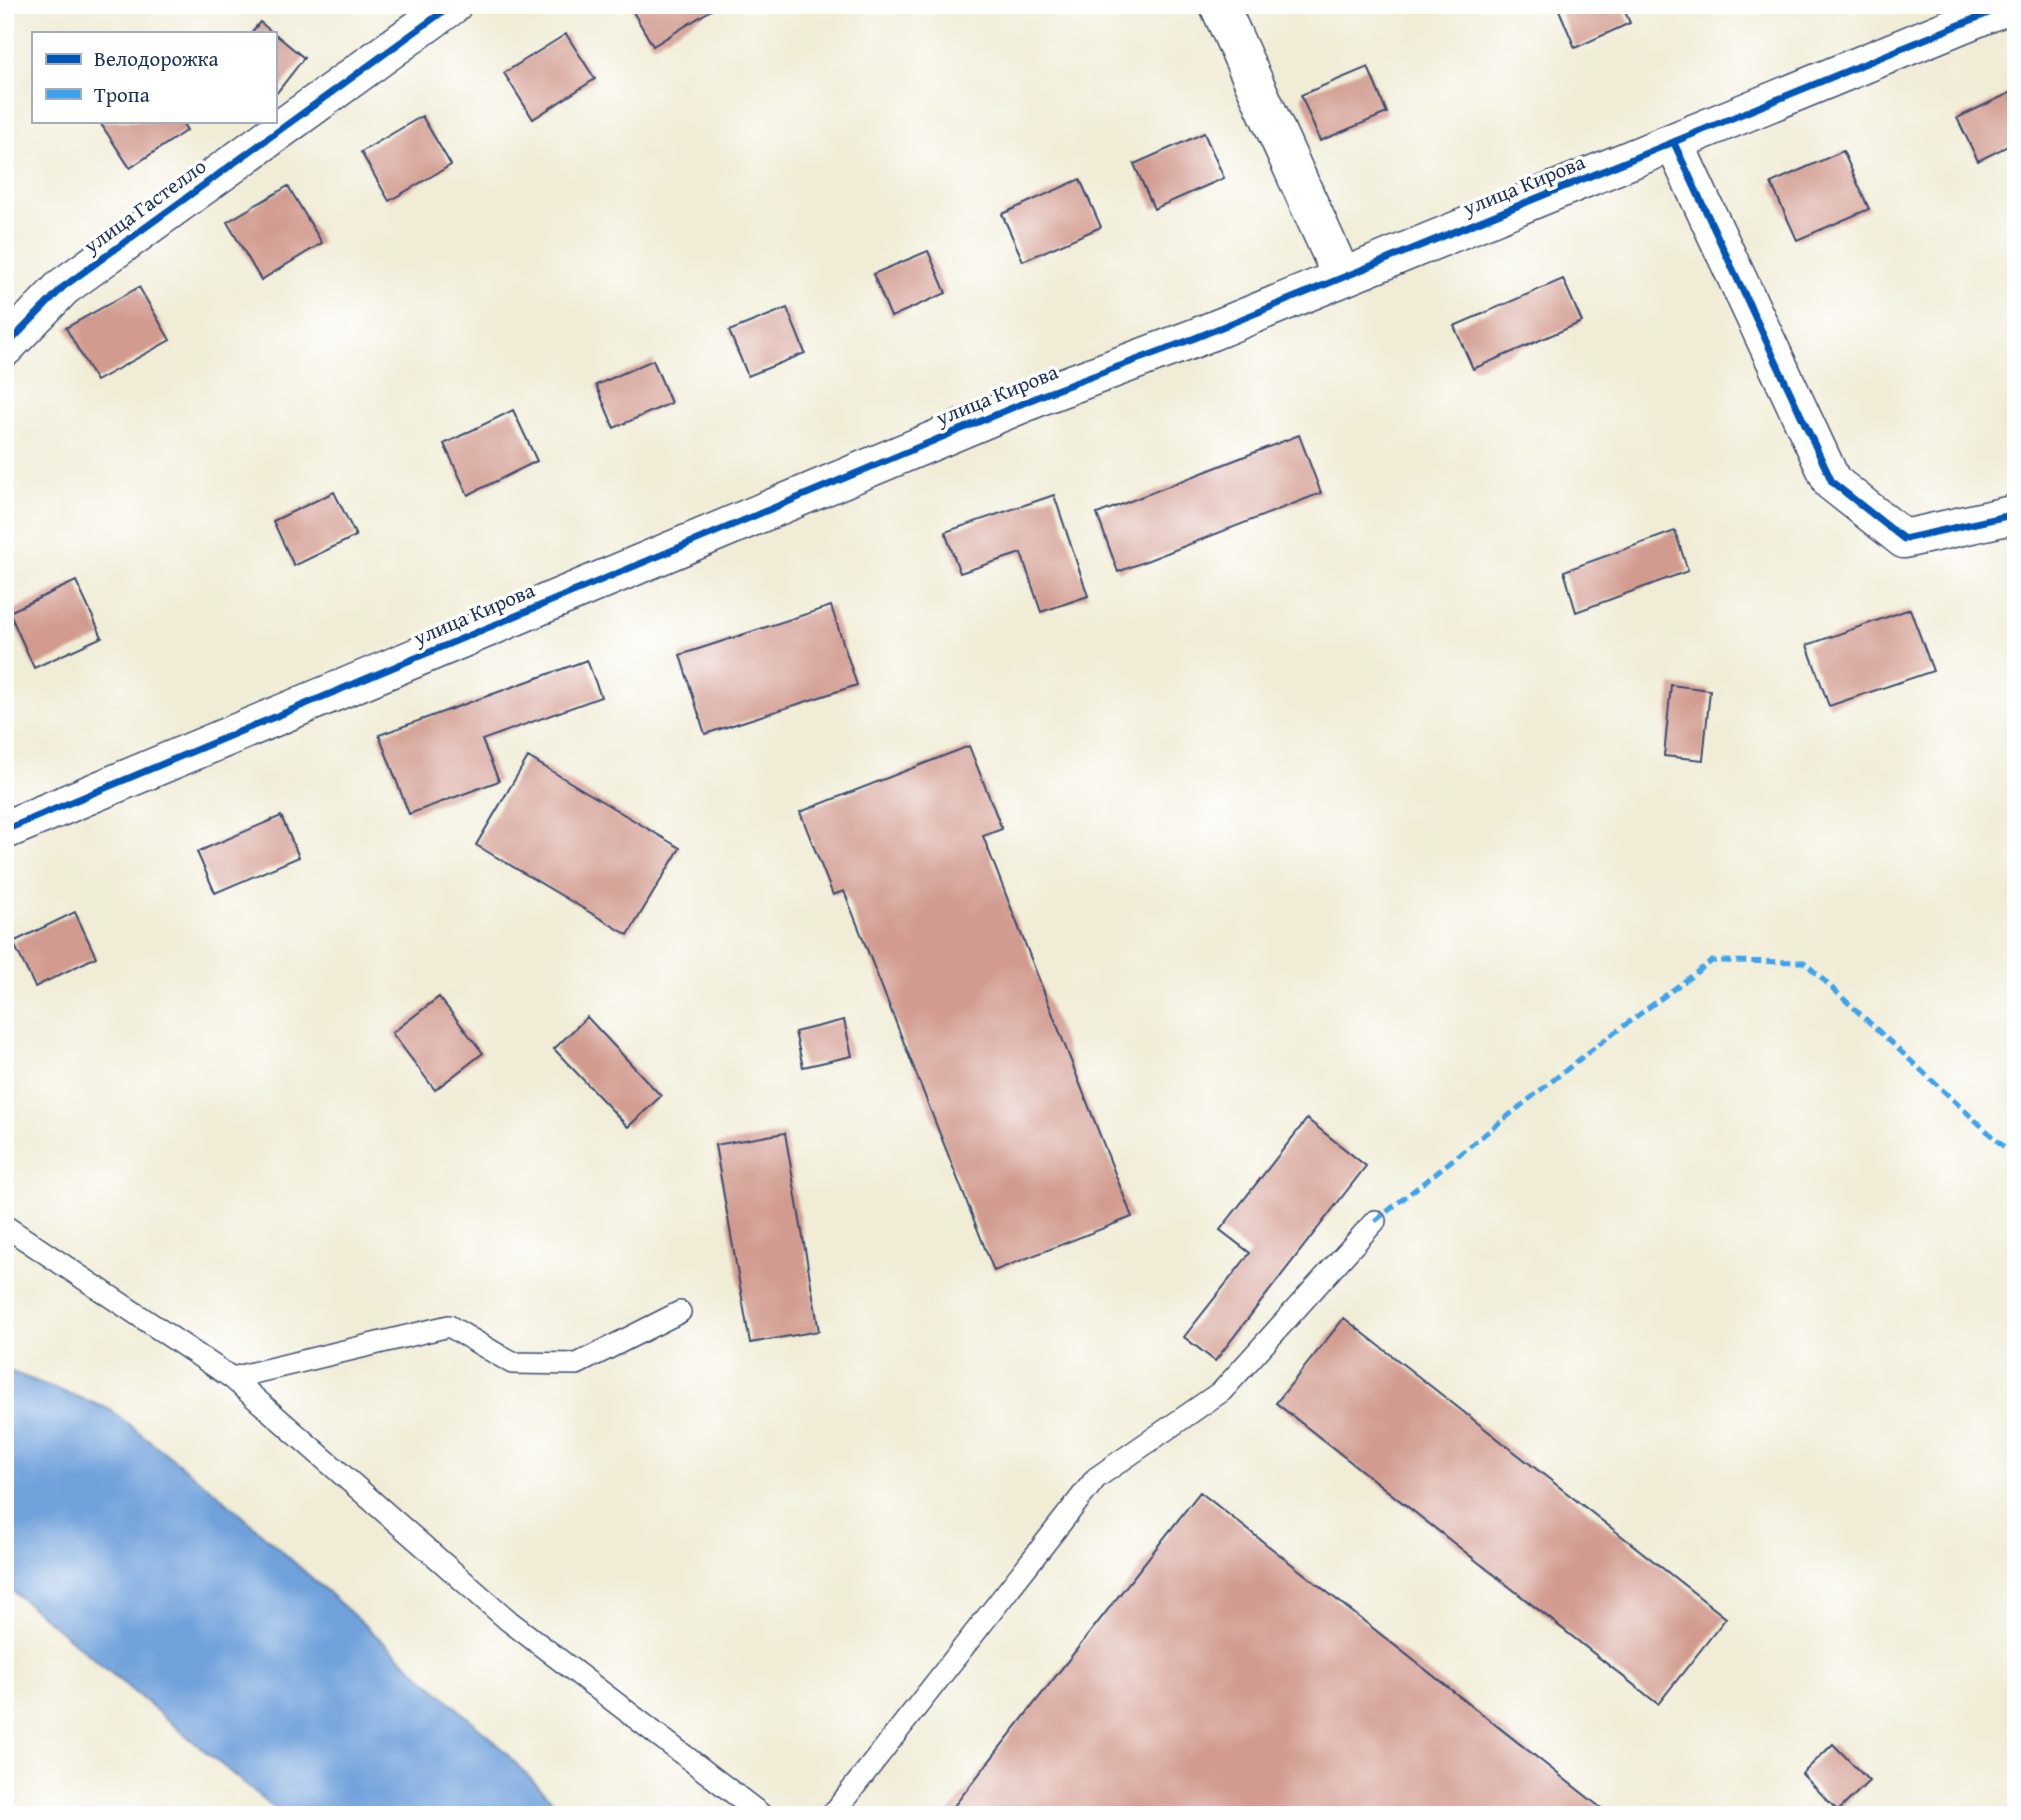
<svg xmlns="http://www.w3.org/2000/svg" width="2021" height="1820" font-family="'Gentium Book Plus',serif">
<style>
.water{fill:#70a1db;stroke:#46689c;stroke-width:2}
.building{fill:#d29b8f}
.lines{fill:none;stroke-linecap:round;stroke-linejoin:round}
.lane-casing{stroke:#3b4b70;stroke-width:24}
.street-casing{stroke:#3b4b70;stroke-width:41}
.secondary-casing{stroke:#3b4b70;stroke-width:41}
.lane{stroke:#fff;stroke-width:21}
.street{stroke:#fff;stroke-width:38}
.secondary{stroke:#fff;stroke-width:38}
.quiet{stroke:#3da3ed;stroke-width:5;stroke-dasharray:10 5;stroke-linecap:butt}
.cycleway-casing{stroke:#fff;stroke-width:11}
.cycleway{stroke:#0057b8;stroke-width:7}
.labels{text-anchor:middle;stroke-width:7;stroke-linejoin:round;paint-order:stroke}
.street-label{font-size:21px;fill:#1b2f5e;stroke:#fff}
</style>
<rect width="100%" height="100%" fill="#fff"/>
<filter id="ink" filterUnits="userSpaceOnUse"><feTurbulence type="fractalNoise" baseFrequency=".0143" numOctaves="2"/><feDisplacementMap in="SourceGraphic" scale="14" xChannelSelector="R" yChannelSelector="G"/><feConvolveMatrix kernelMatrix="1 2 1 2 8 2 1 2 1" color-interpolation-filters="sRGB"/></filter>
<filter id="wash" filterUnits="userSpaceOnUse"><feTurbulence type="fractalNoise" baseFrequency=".00686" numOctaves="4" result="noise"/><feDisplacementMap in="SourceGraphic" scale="28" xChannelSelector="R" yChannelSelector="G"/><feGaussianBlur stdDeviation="1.57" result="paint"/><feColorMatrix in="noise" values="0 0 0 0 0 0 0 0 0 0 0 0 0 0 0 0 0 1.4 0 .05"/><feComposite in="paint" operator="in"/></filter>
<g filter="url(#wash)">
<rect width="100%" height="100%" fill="#f0ecd5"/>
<path class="water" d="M 5,1365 L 9,1371 L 109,1409 L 219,1495 L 493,1740 L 566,1815 L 282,1815 L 5,1585 Z"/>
<g id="blocks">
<path class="building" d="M 629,5 L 719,5 L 653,46 Z
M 1557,5 L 1622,5 L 1630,23 L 1575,48 Z
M 260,22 L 273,33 L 251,33 Z
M 275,34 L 304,58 L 275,95 Z
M 566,34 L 595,79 L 533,119 L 504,73 Z
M 1368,67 L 1387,113 L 1320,141 L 1301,95 Z
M 2016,90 L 2016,142 L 1978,161 L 1957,118 Z
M 422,116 L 451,165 L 389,201 L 361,152 Z
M 99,121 L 181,121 L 187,130 L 130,168 Z
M 1204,133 L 1224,178 L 1154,209 L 1134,164 Z
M 1843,151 L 1869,209 L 1797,240 L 1771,183 Z
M 1080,179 L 1101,227 L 1023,261 L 1002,214 Z
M 288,186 L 322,243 L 261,280 L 227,222 Z
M 928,251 L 946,293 L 891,317 L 873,274 Z
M 1563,279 L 1582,322 L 1473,369 L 1454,326 Z
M 139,287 L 170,340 L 96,381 L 66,328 Z
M 787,308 L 805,353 L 748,376 L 729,331 Z
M 653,360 L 671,403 L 614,428 L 596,385 Z
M 513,410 L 537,461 L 468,495 L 444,444 Z
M 1299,435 L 1321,493 L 1118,572 L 1097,514 Z
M 334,492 L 356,536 L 294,566 L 273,521 Z
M 1054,495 L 1088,596 L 1041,612 L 1021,553 L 960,573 L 945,532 Z
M 1675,531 L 1688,571 L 1576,612 L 1564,571 Z
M 76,581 L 102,637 L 34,668 L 9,612 Z
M 831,606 L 857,685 L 705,734 L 680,655 Z
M 1910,609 L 1933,671 L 1829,706 L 1807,645 Z
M 587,660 L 601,697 L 482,740 L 499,781 L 409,814 L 379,735 Z
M 1671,685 L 1710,690 L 1703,760 L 1664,756 Z
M 969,746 L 1002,829 L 983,836 L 1132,1217 L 994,1271 L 844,891 L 833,895 L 800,812 Z
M 528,757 L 680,848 L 628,935 L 476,845 Z
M 281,816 L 299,857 L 215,893 L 197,852 Z
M 75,912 L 96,957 L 35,987 L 13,942 Z
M 439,997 L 483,1053 L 435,1090 L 392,1033 Z
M 587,1017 L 661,1096 L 628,1127 L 554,1049 Z
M 844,1020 L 852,1056 L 803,1067 L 795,1032 Z
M 1307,1119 L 1366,1166 L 1215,1361 L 1184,1337 L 1250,1253 L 1220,1230 Z
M 785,1133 L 819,1331 L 750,1343 L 715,1145 Z
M 1344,1318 L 1726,1618 L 1658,1704 L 1276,1403 Z
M 1200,1492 L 1610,1815 L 947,1815 Z
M 1833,1744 L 1869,1781 L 1838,1811 L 1802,1774 Z"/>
</g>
</g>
<g filter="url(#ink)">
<use href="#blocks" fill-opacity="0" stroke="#3b4b70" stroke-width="2"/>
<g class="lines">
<defs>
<path id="lane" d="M 5,1226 L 232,1378 L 509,1621 L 762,1815
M 232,1378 L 449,1326 L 512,1363 L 577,1364 L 680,1312
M 832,1815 L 1096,1478 L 1222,1391 L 1375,1221"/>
<path id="street" d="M 1219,5 L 1342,277
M 1674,143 L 1832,482 L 1904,539 L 2016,514
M 5,347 L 63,287 L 452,5"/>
<path id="secondary" d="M 5,830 L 1045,394 L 1195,338 L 2008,5"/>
</defs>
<use href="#lane" class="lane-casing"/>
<use href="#street" class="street-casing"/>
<use href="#secondary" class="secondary-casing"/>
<use href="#lane" class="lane"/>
<use href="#street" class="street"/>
<use href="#secondary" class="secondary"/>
<path class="quiet" d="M 1375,1221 L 1599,1044 L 1712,961 L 1804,962 L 2016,1158"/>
<defs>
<path id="cycleway" d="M 1674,143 L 1832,482 L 1904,539 L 2016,514
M 5,347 L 63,287 L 452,5
M 5,830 L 1045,394 L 1195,338 L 2008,5"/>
</defs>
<use href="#cycleway" class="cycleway-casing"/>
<use href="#cycleway" class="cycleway"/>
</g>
</g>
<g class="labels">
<g class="street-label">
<text transform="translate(1524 185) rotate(-22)" y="7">улица Кирова</text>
<text transform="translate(145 206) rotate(-36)" y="7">улица Гастелло</text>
<text transform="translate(997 395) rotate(-22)" y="7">улица Кирова</text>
<text transform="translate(474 614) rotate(-23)" y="7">улица Кирова</text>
</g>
</g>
<rect width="2021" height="1820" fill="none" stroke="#fff" stroke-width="28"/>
<rect x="32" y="32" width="245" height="91" fill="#ffffff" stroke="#a4acbf" stroke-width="2"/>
<rect x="46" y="54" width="35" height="10" fill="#0057b8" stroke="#a4acbf" stroke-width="2"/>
<text x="94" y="66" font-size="21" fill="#1b2f5e">Велодорожка</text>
<rect x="46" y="89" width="35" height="10" fill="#3da3ed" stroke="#a4acbf" stroke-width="2"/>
<text x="94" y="102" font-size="21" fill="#1b2f5e">Тропа</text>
</svg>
